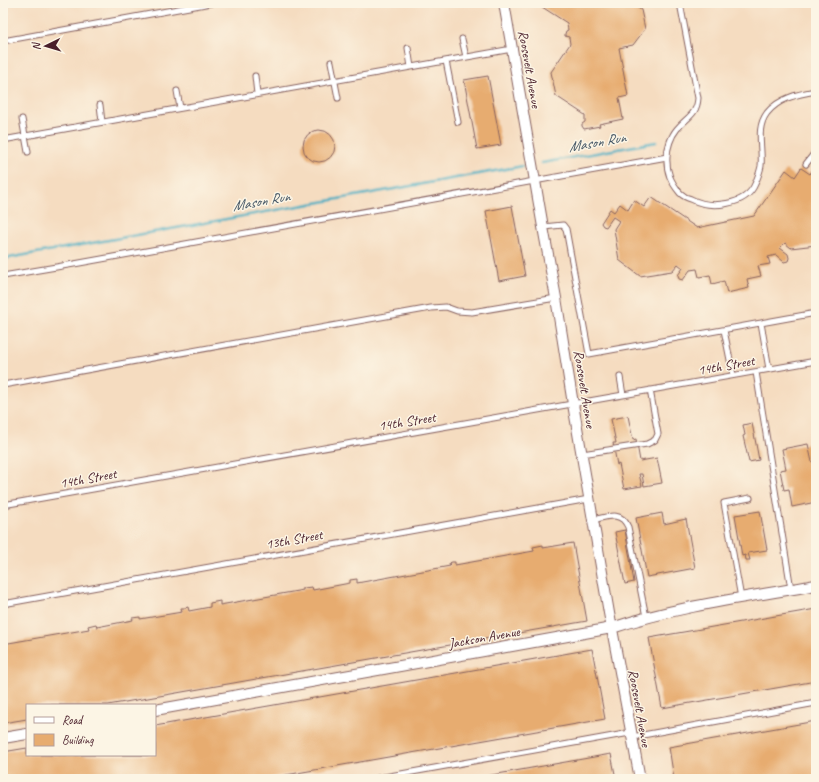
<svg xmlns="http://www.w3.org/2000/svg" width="819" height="782" font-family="Caveat,sans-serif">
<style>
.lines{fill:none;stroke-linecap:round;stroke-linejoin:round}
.stream{stroke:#43adc2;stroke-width:2.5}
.building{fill:#e7ac6f}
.lane-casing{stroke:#86615f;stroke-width:7}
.street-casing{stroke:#86615f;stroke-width:12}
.lane{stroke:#fff;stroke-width:5}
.street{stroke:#fff;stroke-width:10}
.labels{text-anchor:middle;stroke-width:3;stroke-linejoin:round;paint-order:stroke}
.street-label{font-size:14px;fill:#4a1f2b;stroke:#fcf5e5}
.water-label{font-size:15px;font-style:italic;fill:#475867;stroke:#fcf5e5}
</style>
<rect width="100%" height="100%" fill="#fcf5e5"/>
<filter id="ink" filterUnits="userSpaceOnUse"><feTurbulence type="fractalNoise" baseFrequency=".025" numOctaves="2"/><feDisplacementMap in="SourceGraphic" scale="8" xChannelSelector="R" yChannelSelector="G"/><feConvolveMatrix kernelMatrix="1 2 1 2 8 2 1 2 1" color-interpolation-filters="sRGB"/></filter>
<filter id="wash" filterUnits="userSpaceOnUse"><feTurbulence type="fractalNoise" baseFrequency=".012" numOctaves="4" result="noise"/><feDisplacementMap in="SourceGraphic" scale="16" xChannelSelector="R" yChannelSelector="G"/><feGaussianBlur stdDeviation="0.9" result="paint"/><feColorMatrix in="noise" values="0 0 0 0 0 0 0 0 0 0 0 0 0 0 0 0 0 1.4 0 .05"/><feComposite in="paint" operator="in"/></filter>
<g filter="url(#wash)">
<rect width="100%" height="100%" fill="#f5dcc0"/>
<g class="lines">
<path class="stream" d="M 542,163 L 656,142
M 3,259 L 523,166"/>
</g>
<g id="blocks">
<path class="building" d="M 539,3 L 630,3 L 641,10 L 645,29 L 633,45 L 619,48 L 628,96 L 619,98 L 623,119 L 599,124 L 600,126 L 584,129 L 582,126 L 582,124 L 585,122 L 585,115 L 556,96 L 551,72 L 570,44 L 569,37 L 565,36 L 565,34 L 566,31 L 568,30 L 567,23 L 539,5 Z
M 488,76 L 501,145 L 477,149 L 464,80 Z
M303 146a16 16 0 1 1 32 0a16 16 0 1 1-32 0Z
M 816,165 L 816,245 L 791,248 L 785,243 L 780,248 L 788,254 L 789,258 L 788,261 L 784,262 L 776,255 L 768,257 L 770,264 L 758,266 L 761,276 L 747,279 L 749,288 L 727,293 L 724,281 L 712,284 L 710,275 L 699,277 L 697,269 L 690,270 L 683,280 L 679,279 L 678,275 L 683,268 L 678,264 L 672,271 L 640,276 L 619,260 L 614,229 L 619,221 L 613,217 L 606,227 L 603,226 L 601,223 L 610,209 L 614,212 L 620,204 L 628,210 L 634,200 L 644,207 L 651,197 L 697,228 L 754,216 L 786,170 L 795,177 L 801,168 L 810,174 Z
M 512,206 L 525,276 L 499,281 L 486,211 Z
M 628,416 L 633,440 L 636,439 L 640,461 L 657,458 L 662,483 L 644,486 L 642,474 L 639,474 L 642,486 L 624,489 L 619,464 L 617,465 L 613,443 L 616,443 L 611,419 Z
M 752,423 L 759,460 L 749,462 L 743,436 L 745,435 L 743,425 Z
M 808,444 L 812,462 L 816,461 L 816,502 L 792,507 L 789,489 L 784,490 L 780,470 L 786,469 L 782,449 Z
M 760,511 L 767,550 L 748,553 L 750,560 L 746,560 L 745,555 L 742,556 L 735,515 Z
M 662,513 L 664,524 L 686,519 L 695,568 L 647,577 L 636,518 Z
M 625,530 L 634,582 L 625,584 L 615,532 Z
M 573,543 L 587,621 L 108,705 L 27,705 L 27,719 L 3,723 L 3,644 L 89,629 L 88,626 L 96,624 L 97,627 L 133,620 L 132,618 L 140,617 L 140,619 L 182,612 L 181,608 L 185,608 L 188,607 L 189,611 L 210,607 L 210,603 L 220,601 L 220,605 L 303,590 L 303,588 L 312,587 L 313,590 L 350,583 L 350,580 L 357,579 L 357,583 L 450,566 L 449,563 L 452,562 L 455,562 L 455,565 L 534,551 L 533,547 L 543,545 L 543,548 Z
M 816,609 L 816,681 L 662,708 L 649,638 Z
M 592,649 L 605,719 L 263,779 L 3,779 L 3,752 L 27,748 L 27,755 L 155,755 L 155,726 Z
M 816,721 L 816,779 L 674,779 L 669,747 Z
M 611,754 L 616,779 L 475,779 L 475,778 Z"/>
</g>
</g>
<g filter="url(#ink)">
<use href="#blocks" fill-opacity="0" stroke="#86615f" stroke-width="1"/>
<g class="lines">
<defs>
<path id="lane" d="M 680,3 L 698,98 C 697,115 687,117 677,129 C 671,136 667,148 667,157 C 666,172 671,182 680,193 C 683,196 687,198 691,199 C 710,209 746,206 755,184 C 757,179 760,172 761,166 C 763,148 755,129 767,113 C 779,98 798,94 816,91
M 462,39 L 466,57
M 3,41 L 211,3
M 408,48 L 411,67
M 446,61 L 458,122
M 331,62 L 338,98
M 255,76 L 257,94
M 177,91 L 180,108
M 100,105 L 102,122
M 22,119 L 28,152
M 3,140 L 512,49
M 806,164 L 816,151
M 543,227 L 563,225 L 566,229 L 589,354 L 816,313
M 3,276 L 74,264 L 667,157
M 761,323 L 769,369
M 724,330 L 733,375
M 756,372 L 791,589
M 620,377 L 623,395
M 3,385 L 431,308 L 446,307 L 457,311 L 472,312 L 556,298
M 582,454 L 647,444 L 655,440 L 658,434 L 650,390
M 3,505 C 274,456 545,409 816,361
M 593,520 C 607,517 621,510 628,527 L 646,617
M 741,598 L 724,503 L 750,498
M 3,604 L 589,499
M 632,737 L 816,703
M 373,779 L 630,733"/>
<path id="street" d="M 504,3 L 543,227 L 556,298 L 573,404 L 609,613 L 640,779
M 155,710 L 612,628 C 678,606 748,597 816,585
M 3,738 L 27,734"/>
</defs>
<use href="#lane" class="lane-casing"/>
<use href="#street" class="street-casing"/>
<use href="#lane" class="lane"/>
<use href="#street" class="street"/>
</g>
</g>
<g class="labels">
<g class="street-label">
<text transform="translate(530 69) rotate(80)" y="5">Roosevelt Avenue</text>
<text transform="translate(726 365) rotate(-10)" y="5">14th Street</text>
<text transform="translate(585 389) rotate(81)" y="5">Roosevelt Avenue</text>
<text transform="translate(407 421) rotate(-9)" y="5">14th Street</text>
<text transform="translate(88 478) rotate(-10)" y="5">14th Street</text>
<text transform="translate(294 539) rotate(-10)" y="5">13th Street</text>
<text transform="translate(484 637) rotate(-10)" y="5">Jackson Avenue</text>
<text transform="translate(640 708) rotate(80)" y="5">Roosevelt Avenue</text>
</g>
<g class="water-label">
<text transform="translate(597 142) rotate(-10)" y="5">Mason Run</text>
<text transform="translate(261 201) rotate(-10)" y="5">Mason Run</text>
</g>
</g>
<rect width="819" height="782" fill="none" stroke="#fcf5e5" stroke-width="16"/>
<rect x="26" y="704" width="130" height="52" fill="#fcf5e5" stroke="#b59f9b"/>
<rect x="34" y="717" width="20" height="6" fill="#ffffff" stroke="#b59f9b"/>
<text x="62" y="724" font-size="12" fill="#4a1f2b">Road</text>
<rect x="34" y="734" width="20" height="12" fill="#e7ac6f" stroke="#b59f9b"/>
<text x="62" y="744" font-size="12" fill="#4a1f2b">Building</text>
<g transform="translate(46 46) rotate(265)" stroke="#fcf5e5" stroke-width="3" paint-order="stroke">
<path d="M0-3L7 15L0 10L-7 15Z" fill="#4a1f2b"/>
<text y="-6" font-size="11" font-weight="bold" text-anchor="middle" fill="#4a1f2b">N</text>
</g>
</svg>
